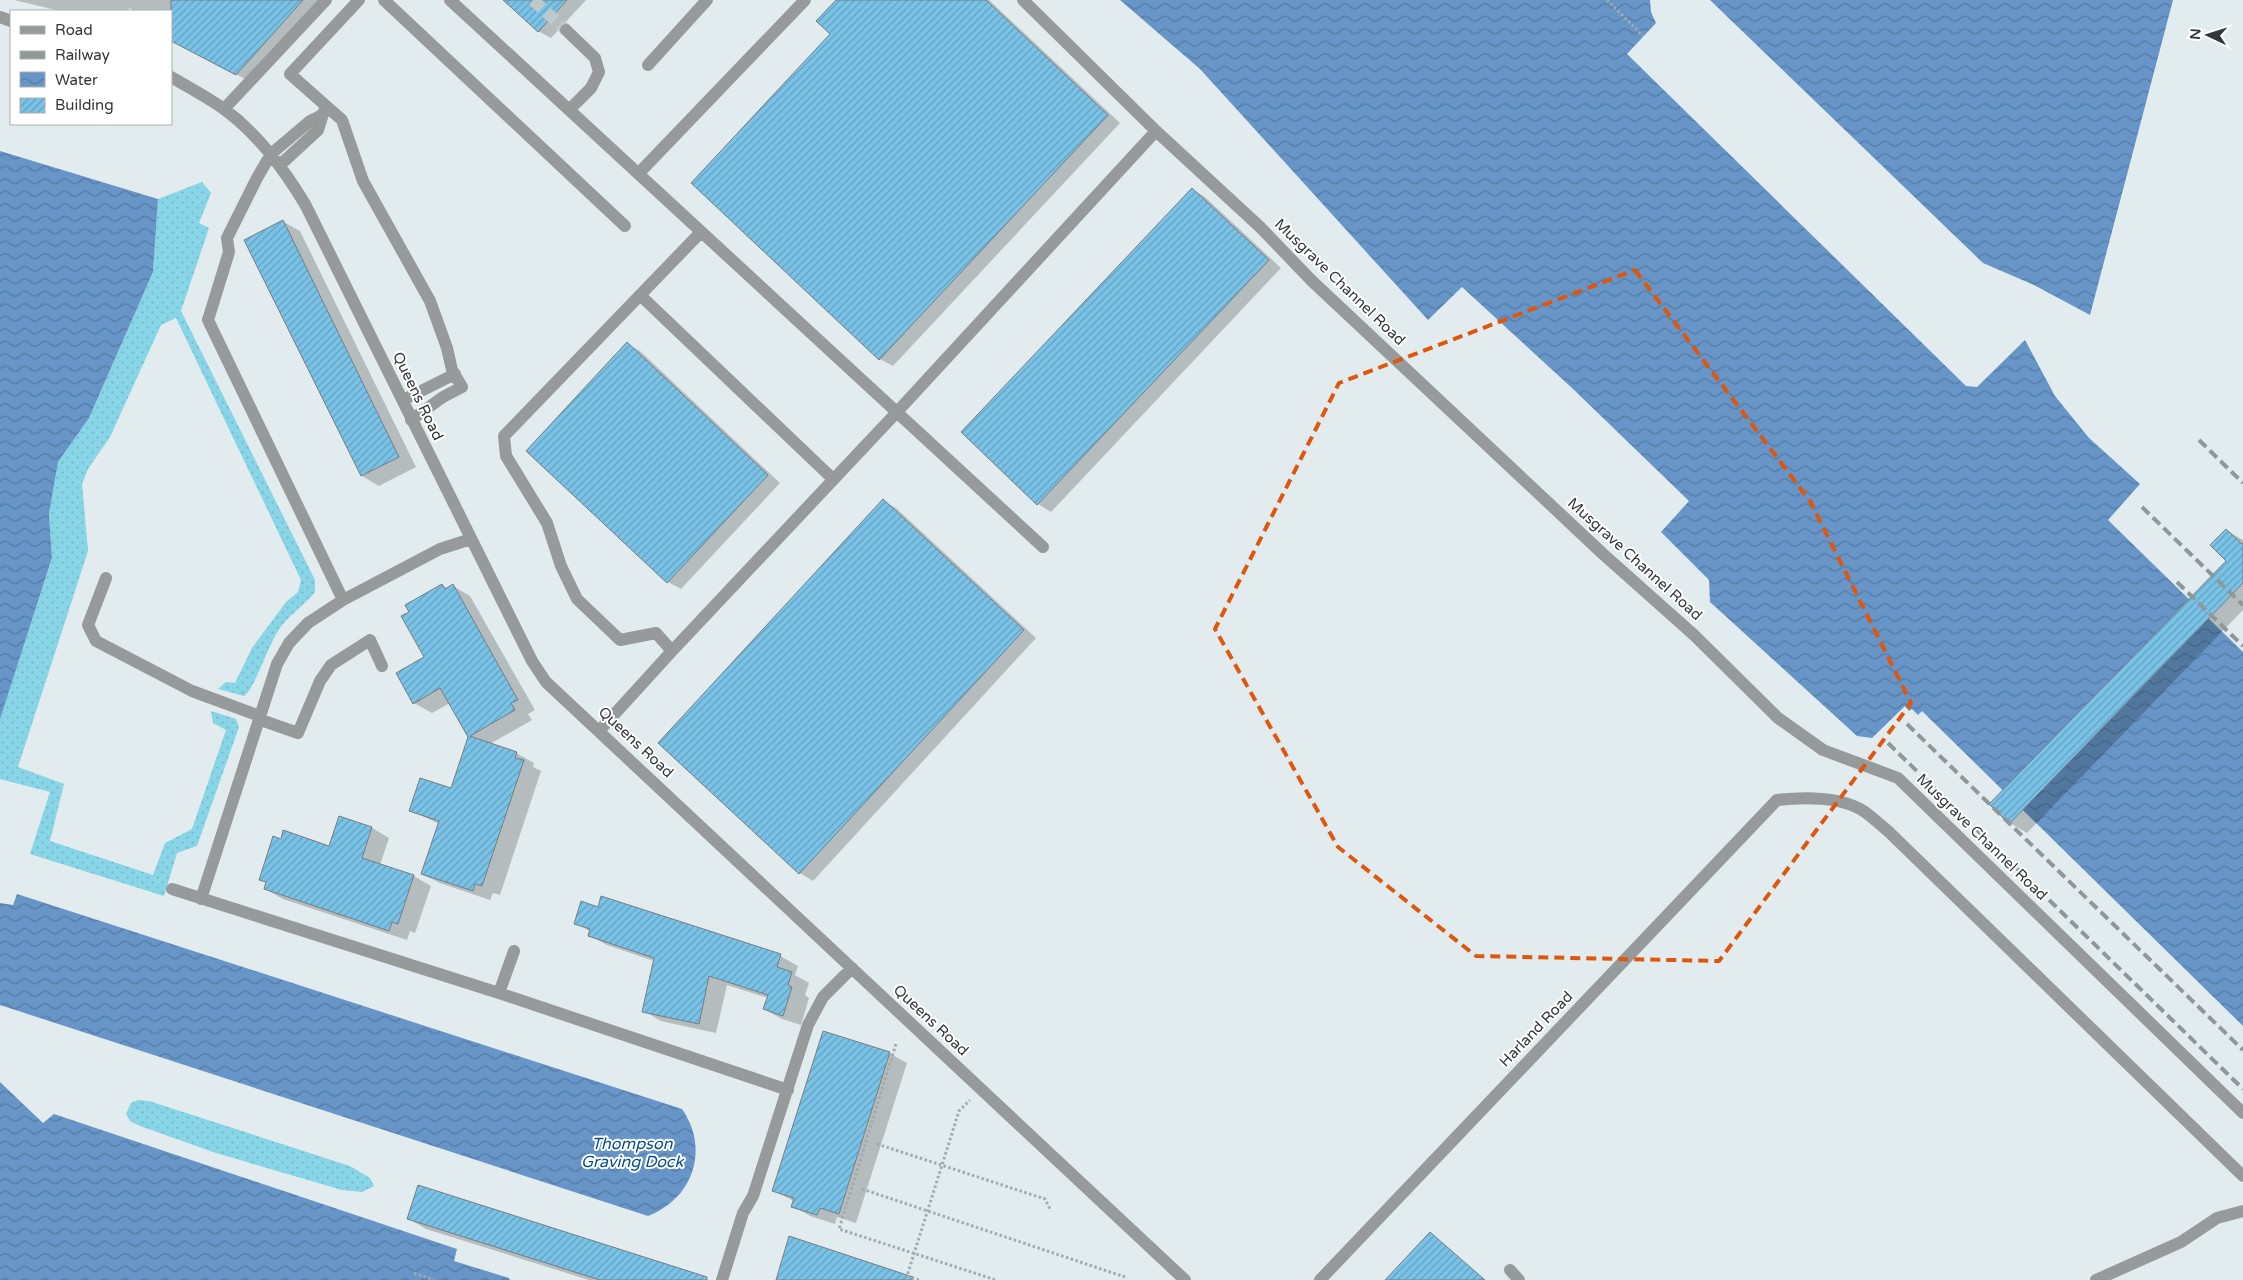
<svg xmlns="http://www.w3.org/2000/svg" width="2243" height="1280" font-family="'Varela Round',sans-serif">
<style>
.grass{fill:url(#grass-dots)}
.water{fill:url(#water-waves)}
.shadow{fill:#0003}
.building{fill:url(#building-hatch);stroke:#767d81}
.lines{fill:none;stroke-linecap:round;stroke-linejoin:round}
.minor-tunnel{stroke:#bfc8ca;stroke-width:12;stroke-dasharray:12 6;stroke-linecap:butt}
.path{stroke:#a3aaac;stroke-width:3;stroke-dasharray:2.5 2.5;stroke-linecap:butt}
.minor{stroke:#969a9a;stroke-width:12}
.rail{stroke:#909799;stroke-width:4;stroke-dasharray:10 5;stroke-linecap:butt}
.marked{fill:none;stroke:#df570e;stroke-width:4;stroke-dasharray:10 6;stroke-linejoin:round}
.labels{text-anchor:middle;stroke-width:4;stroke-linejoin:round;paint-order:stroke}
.street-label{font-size:15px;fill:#333738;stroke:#fff}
.water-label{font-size:16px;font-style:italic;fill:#024e8b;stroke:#fff}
</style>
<defs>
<pattern id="grass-dots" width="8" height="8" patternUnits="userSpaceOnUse" patternTransform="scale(1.25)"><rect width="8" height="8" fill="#87d5e6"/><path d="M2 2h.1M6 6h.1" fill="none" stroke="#75b7c6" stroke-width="1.8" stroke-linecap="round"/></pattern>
<pattern id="water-waves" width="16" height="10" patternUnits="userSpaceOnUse" patternTransform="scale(1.25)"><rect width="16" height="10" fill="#6795c7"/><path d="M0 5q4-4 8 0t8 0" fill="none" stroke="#557aa3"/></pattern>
<pattern id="building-hatch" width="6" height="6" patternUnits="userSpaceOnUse" patternTransform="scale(1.25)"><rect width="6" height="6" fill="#7ac3e8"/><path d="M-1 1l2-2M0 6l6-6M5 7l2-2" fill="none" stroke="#659fbd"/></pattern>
</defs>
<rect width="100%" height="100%" fill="#e2ecee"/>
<path class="grass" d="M 202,182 L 211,193 L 199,223 L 209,228 L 181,311 L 315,580 L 315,592 C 305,605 289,615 280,628 C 268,644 256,687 244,696 L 218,689 L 226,682 L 235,683 L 252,648 L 286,602 L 298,592 L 301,580 L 176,318 L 161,325 L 110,437 L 88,469 L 82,484 L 88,551 L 18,767 L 64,784 L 50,841 L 153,875 L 165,843 L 192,829 L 226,730 L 213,723 L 211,711 L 236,719 L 239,727 L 197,846 L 177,853 L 164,896 L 30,854 L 50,792 L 0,779 L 0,718 L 52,559 L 49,514 L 58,462 L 89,418 L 153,272 L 158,199 Z
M 138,1100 L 149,1101 L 350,1166 L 370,1178 L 374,1186 L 362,1192 L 342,1190 L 216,1153 L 140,1126 L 130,1121 L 126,1114 L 131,1103 Z"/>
<path class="water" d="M 1120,0 L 1650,0 L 1651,12 L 1656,23 L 1627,54 L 1966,386 L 1977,387 L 2025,340 L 2055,396 L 2089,438 L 2140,484 L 2108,520 L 2243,652 L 2243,1026 L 1922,711 L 1918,715 L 1912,709 L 1909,711 L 1905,706 L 1872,738 L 1857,736 L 1710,602 L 1709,580 L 1661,532 L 1689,501 L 1572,388 L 1462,287 L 1428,320 L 1200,69 Z
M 1710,0 L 2173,0 L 2090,315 L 2034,285 L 1983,263 Z
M 0,151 L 158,199 L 153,272 L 89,418 L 58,462 L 49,514 L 52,558 L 0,719 Z
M 17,894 L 682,1109 C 710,1149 693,1199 648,1216 L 0,1005 L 0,903 L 13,905 Z
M 0,1082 L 43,1123 L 54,1114 L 457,1249 L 454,1261 L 509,1278 L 510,1280 L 0,1280 Z"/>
<path class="shadow" d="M 14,0 L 322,0 L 249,81 L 171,40 L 171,11 L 133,11 L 130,8 L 126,11 L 60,11 Z
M 505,0 L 586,0 L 551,38 L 538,31 Z
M 838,0 L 989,0 L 1120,123 L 893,366 L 880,359 L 692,183 L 832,34 Z
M 1192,189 L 1205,197 L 1281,268 L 1051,512 L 1038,504 L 963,432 Z
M 282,221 L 300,231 L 416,467 L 379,486 L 362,476 L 246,241 Z
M 627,344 L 640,351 L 780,483 L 681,589 L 668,582 Z
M 883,501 L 896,508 L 1036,638 L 813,881 L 800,873 L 659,743 Z
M 2226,530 L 2243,540 L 2243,610 L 2027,833 L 2010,823 L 2228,561 Z
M 442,585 L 448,589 L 453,586 L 470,596 L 535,710 L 528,714 L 532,720 L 490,744 L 516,753 L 534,763 L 533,767 L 541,771 L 500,895 L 493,893 L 490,900 L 440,883 L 422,874 L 439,824 L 410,810 L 452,789 L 469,737 L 450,703 L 432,713 L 414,703 L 426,658 L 411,613 Z
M 340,817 L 372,828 L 389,838 L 380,865 L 414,876 L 431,886 L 415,933 L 410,931 L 407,940 L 283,899 L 265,889 L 267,883 L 260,879 L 330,847 Z
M 598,909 L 780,956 L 798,966 L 795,975 L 809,983 L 805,995 L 809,998 L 801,1025 L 782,1019 L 764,1009 L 768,998 L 727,985 L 716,1033 L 661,1021 L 644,1011 L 654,961 L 607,945 L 589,935 L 591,932 L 576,923 Z
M 889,1053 L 907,1063 L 856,1223 L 837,1217 L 835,1224 L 810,1216 L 793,1206 L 794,1201 L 774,1191 Z
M 409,1219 L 704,1280 L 589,1280 L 426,1229 Z"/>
<path class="building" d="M 171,0 L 303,0 L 236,75 L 171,41 Z
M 503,0 L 567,0 L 538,32 Z
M 836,0 L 986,0 L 1108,115 L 879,360 L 691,183 L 830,34 L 816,21 Z
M 1192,188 L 1269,260 L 1037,505 L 961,432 Z
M 283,220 L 399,457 L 361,476 L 244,240 Z
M 627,342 L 768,475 L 667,583 L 526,451 Z
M 883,499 L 1024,630 L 799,874 L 658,743 Z
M 2226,529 L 2242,544 L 2243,543 L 2243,583 L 2009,824 L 1989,804 L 2226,561 L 2210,545 Z
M 442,584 L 445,589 L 453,584 L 518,700 L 511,703 L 515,710 L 470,736 L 517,752 L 515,758 L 524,760 L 482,886 L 475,884 L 473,891 L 421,874 L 439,821 L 409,811 L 420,778 L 451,788 L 468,737 L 440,688 L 413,704 L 396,673 L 424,657 L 401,616 L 409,612 L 405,605 Z
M 339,816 L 372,827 L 362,858 L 414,875 L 398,924 L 392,922 L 389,931 L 264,889 L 266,882 L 259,880 L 273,836 L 281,839 L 283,830 L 329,846 Z
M 601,896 L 781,954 L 777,967 L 792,972 L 788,985 L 792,987 L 783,1016 L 763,1009 L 768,995 L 709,976 L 699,1024 L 642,1012 L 654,958 L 588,936 L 590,929 L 574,924 L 581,901 L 598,907 Z
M 823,1031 L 890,1052 L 839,1214 L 820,1208 L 817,1215 L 791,1207 L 794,1198 L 772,1191 Z
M 418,1185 L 707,1277 L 707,1280 L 600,1280 L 407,1219 Z
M 1430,1232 L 1485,1280 L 1385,1280 Z
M 789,1236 L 913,1277 L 912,1280 L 776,1280 Z"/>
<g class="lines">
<path class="minor-tunnel" d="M 533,0 L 566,30"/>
<path class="path" d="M 1607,0 L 1643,36
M 896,1044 L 839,1229 L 996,1280
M 877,1144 L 1045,1199 L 1051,1211
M 862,1189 L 1125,1277
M 414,1273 L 434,1280
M 919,1280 L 907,1276 L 959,1111 L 970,1100"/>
<path class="minor" d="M 359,0 L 290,74 L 342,120 L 363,181 L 430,301 L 447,348 L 452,370 L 462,387 L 443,397 L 411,420
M 384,0 L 625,226
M 450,0 L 1043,547
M 1023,0 L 1156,131 L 1260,227 L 1312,281 L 1603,554 L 1694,635 L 1778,718 L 1823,750 L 1898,778 L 2243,1113
M 0,17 L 11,21
M 566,30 L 595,58 L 599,72 L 591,88 L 569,110
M 648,65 L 707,0
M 171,77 C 188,87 207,97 224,109 C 258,134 283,168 305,204 L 532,661 L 546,682 L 1185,1280
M 224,109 L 326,0
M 322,115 L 310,121 L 271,154 L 257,178 L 227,238 L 229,252 L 208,320 L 343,600
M 280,165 L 318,130 L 324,111
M 639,173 L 805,0
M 640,295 L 833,479
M 403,400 L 455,374
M 106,578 L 88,625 L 96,641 L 192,691 L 260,716
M 672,651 L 656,633 L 620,640 L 577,599 L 561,566 L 547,523 L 506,456 L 504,436 L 701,232
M 258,719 L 298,733 L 320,681 L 331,665 L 370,640 L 382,666
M 600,730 L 672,651 L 897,412 L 1156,131
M 172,889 L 499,993 L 788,1090
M 201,899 L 277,664 L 289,643 L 308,623 L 343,600 L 440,549 L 471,539
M 499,993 L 514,951
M 1510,1270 L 1519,1280
M 722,1280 L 743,1213 L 753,1196 L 808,1025 L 823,997 L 852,968
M 1320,1280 L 1777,800 C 1802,797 1842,796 1865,812 C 1873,818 1881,825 1889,832 L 2243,1176
M 2096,1280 L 2181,1242 L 2217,1218 L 2243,1211"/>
<path class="rail" d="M 2199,440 L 2243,483
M 2142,507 L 2243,605
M 2177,582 L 2243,646
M 1907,724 L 2243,1050
M 1888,743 L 2243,1089"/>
</g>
<path class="marked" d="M 1635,270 L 1810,501 L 1911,703 L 1719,961 L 1476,956 L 1338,847 L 1215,629 L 1339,383 Z"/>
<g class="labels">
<g class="street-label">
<text transform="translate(1340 282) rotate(44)" y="5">Musgrave Channel Road</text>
<text transform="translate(418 396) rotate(64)" y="5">Queens Road</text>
<text transform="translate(1635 559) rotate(42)" y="5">Musgrave Channel Road</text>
<text transform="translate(636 742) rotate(43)" y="5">Queens Road</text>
<text transform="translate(1982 837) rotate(44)" y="5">Musgrave Channel Road</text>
<text transform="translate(931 1020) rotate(43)" y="5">Queens Road</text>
<text transform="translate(1536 1029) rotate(-46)" y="5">Harland Road</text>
</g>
<g class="water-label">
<text x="632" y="1149">Thompson<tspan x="632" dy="18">Graving Dock</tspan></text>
</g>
</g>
<rect x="10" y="10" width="162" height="115" fill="#ffffff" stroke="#adafaf"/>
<rect x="20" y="26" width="25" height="8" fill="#969a9a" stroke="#adafaf"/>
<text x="55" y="35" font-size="15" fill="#333738">Road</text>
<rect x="20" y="51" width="25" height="8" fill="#909799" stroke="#adafaf"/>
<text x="55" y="60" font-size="15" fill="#333738">Railway</text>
<rect x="20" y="72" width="25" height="15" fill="url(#water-waves)" stroke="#adafaf"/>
<text x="55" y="85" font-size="15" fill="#333738">Water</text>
<rect x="20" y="98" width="25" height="15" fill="url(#building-hatch)" stroke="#adafaf"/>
<text x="55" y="110" font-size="15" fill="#333738">Building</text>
<g transform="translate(2208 35) rotate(274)" stroke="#ffffff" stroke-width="4" paint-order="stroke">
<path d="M0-4L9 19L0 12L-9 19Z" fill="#333738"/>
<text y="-8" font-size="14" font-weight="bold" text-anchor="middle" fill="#333738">N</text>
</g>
</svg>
